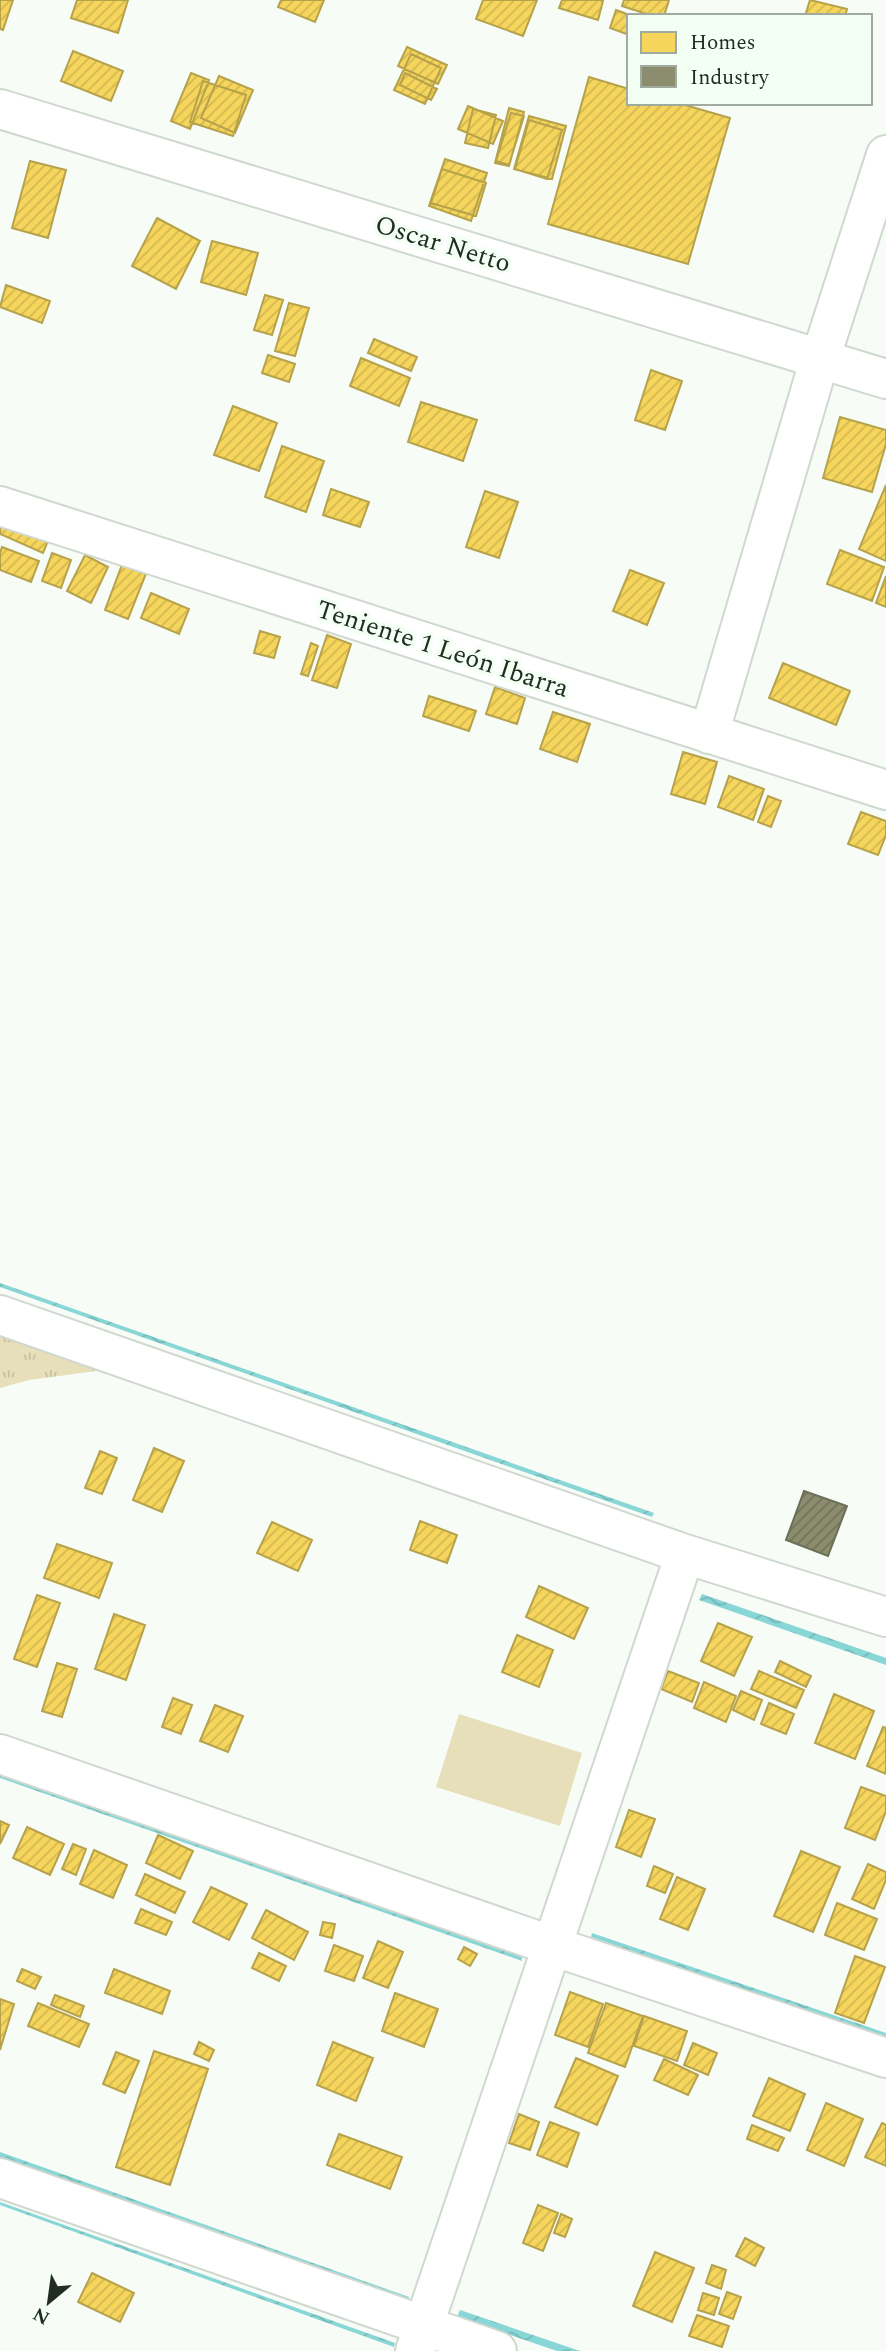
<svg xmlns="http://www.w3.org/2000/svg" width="886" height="2351" font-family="Spectral,serif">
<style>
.grass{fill:url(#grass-tufts)}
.pitch{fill:#e6dfba}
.water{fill:url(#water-waves)}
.homes{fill:url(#homes-hatch);stroke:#b6a24b;stroke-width:2}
.industry{fill:url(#industry-hatch);stroke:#6c6f58;stroke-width:2}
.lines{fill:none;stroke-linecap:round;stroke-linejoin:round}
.minor-casing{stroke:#d0d8d0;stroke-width:42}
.minor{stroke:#fefffe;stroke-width:38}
.labels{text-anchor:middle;stroke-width:7;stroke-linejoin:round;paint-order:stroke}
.street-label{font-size:26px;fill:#222c23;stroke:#f4fff4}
</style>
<defs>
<pattern id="grass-tufts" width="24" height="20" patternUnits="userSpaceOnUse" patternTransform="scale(1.75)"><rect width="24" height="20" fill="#e6dfba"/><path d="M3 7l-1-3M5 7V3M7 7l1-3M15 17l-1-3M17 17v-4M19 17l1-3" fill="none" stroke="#c5c0a0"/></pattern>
<pattern id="water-waves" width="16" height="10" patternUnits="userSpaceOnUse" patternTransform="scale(1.75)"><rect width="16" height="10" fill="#88d6d6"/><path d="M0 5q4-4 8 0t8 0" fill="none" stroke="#75b8b7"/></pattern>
<pattern id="homes-hatch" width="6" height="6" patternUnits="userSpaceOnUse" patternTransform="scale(1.75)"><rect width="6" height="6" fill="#f6d55c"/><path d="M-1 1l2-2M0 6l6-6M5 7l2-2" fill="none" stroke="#d3b750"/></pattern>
<pattern id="industry-hatch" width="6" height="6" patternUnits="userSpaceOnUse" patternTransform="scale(1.75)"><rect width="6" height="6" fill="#8c8c6e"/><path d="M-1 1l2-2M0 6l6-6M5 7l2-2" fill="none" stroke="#72735a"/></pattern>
</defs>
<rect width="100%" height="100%" fill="#f7fcf7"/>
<path class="grass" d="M 0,1334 L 97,1369 L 96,1371 L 29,1380 L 0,1388 Z"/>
<path class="pitch" d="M 459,1714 L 582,1753 L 560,1826 L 436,1787 Z"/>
<path class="water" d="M 0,1283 L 654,1513 L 652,1517 L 0,1287 Z
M 702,1594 L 886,1658 L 886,1665 L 699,1600 Z
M 0,1774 L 522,1957 L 522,1961 L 0,1778 Z
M 592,1933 L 886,2033 L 886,2039 L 591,1937 Z
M 0,2152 L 409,2297 L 407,2303 L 0,2157 Z
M 0,2202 L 395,2343 L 394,2347 L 0,2205 Z
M 460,2310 L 580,2351 L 557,2351 L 457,2317 Z"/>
<path class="homes" d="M 0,0 L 13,0 L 3,30 L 0,29 Z
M 77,0 L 128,0 L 118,33 L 71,18 Z
M 281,0 L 324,0 L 315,22 L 278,7 Z
M 483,0 L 537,0 L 523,36 L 476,19 Z
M 562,0 L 600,0 L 603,1 L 598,20 L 559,8 Z
M 624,0 L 669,0 L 664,16 L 653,16 L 622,6 Z
M 810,0 L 847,9 L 845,16 L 805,16 Z
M 616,10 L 632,16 L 629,16 L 629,35 L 610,28 Z
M 407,47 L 447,65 L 438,84 L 398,66 Z
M 73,51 L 123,71 L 111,101 L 61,81 Z
M 411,54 L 441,68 L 425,104 L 394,90 Z
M 191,73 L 209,80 L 190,129 L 171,121 Z
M 405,73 L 437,89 L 431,100 L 400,85 Z
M 219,76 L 253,90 L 235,133 L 201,118 Z
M 589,77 L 629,89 L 629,103 L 678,103 L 730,118 L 688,264 L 548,224 Z
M 203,81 L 246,95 L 233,136 L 190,122 Z
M 468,106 L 503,121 L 493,144 L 458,129 Z
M 509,108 L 524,112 L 509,166 L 495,163 Z
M 473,109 L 496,115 L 488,148 L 465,143 Z
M 511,113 L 524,116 L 509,165 L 496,161 Z
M 529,116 L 566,126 L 552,179 L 514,169 Z
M 529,120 L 562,130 L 547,179 L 515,169 Z
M 445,159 L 487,173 L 471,221 L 429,206 Z
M 30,161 L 66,170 L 48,238 L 12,228 Z
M 442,169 L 486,183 L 476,216 L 431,203 Z
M 157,218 L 200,241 L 176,289 L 132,266 Z
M 212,241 L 258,253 L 246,295 L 201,282 Z
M 6,285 L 50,301 L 42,323 L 0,307 Z
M 265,295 L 283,300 L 272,335 L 254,330 Z
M 289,303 L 309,308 L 295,356 L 275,351 Z
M 374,339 L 417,357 L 411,371 L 368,353 Z
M 268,355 L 295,364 L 289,382 L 262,373 Z
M 361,358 L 410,378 L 399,406 L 350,386 Z
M 651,370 L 682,381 L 665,430 L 635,420 Z
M 421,402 L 477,420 L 463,461 L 408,442 Z
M 233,406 L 277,423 L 259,471 L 214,455 Z
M 840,417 L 886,430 L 886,444 L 872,492 L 823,478 Z
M 282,446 L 324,461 L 306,512 L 265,497 Z
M 886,485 L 886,561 L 859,549 Z
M 331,489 L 369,502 L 360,527 L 323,515 Z
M 485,491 L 518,502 L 499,558 L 466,547 Z
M 6,516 L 50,536 L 43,553 L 0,534 L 0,528 Z
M 2,547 L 39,561 L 31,582 L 0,570 L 0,553 Z
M 840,550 L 884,567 L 872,601 L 827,584 Z
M 52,553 L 71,560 L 61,588 L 42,581 Z
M 85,555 L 108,567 L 91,603 L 67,591 Z
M 123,562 L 147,571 L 128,619 L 105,610 Z
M 630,570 L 664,583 L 647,625 L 613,611 Z
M 886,576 L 886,607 L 876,603 Z
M 151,593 L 189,609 L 179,634 L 141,618 Z
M 260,631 L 280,637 L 274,658 L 254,653 Z
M 327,635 L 351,644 L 337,688 L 312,680 Z
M 311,643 L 318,646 L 308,676 L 301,674 Z
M 783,663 L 850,691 L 836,725 L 769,698 Z
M 495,687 L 525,698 L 517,724 L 486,714 Z
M 429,696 L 476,711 L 469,731 L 423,716 Z
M 553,712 L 590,724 L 577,762 L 540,749 Z
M 683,752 L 717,762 L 705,804 L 671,794 Z
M 729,776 L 764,789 L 753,820 L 718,807 Z
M 768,796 L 781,801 L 771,827 L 758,822 Z
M 861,812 L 886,821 L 886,835 L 878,855 L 848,844 Z
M 154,1448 L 184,1461 L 162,1512 L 133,1500 Z
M 100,1451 L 117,1458 L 102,1494 L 85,1488 Z
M 420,1521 L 457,1535 L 447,1563 L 410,1550 Z
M 272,1522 L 312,1540 L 298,1571 L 257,1553 Z
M 57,1544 L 112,1563 L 99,1598 L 44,1578 Z
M 539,1586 L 588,1608 L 574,1639 L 526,1617 Z
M 37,1595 L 60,1603 L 37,1667 L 14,1659 Z
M 114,1614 L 145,1625 L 126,1680 L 95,1669 Z
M 718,1623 L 752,1637 L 734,1676 L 701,1661 Z
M 517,1635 L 553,1650 L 539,1687 L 502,1672 Z
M 780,1661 L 811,1676 L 806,1687 L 775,1672 Z
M 57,1663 L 77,1669 L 62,1717 L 42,1711 Z
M 668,1671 L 699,1683 L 692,1702 L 661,1689 Z
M 759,1671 L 804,1690 L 796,1708 L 751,1689 Z
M 704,1682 L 736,1696 L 726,1722 L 694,1708 Z
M 741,1691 L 762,1700 L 754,1720 L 733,1710 Z
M 834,1694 L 874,1711 L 855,1759 L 815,1743 Z
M 173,1698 L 192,1705 L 181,1734 L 162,1727 Z
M 769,1703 L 794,1714 L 786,1734 L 761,1724 Z
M 215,1705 L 243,1716 L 228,1752 L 200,1741 Z
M 883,1727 L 886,1728 L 886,1774 L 867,1766 Z
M 861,1787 L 886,1796 L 886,1811 L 875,1840 L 845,1828 Z
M 629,1810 L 655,1819 L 641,1857 L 616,1847 Z
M 0,1821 L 9,1825 L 0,1844 Z
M 27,1827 L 64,1844 L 50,1875 L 13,1858 Z
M 158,1835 L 193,1851 L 180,1879 L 146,1863 Z
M 73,1844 L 86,1849 L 76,1875 L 62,1869 Z
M 94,1850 L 127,1865 L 113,1898 L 80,1884 Z
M 801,1851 L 840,1867 L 813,1932 L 774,1916 Z
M 868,1864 L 886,1872 L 886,1880 L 874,1909 L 852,1899 Z
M 654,1866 L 673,1874 L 665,1893 L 647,1886 Z
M 145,1874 L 185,1892 L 175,1913 L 136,1895 Z
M 677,1877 L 705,1889 L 688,1930 L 660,1919 Z
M 211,1887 L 247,1904 L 229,1940 L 193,1922 Z
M 837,1903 L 877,1919 L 864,1950 L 825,1935 Z
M 141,1909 L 172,1922 L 166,1935 L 135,1923 Z
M 266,1910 L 308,1932 L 294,1960 L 252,1938 Z
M 323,1922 L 335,1924 L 332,1938 L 320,1935 Z
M 378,1941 L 403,1952 L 388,1988 L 363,1978 Z
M 334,1945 L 363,1956 L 354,1981 L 325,1971 Z
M 464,1947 L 477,1954 L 470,1966 L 458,1959 Z
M 259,1953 L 286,1966 L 279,1981 L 252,1968 Z
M 855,1956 L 885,1967 L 864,2023 L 835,2013 Z
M 22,1969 L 41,1977 L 35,1989 L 17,1981 Z
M 114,1969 L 170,1991 L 162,2014 L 105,1993 Z
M 570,1992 L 603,2004 L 588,2047 L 555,2035 Z
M 395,1993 L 438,2009 L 424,2047 L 382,2031 Z
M 55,1995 L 84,2006 L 80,2017 L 51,2005 Z
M 0,1999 L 14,2004 L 0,2050 Z
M 38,2003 L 89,2024 L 79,2047 L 28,2026 Z
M 606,2003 L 643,2016 L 625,2067 L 588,2053 Z
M 644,2016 L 687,2031 L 677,2061 L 634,2046 Z
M 199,2042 L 214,2050 L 209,2061 L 194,2054 Z
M 333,2042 L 373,2058 L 356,2101 L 317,2085 Z
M 693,2043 L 717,2053 L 708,2075 L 684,2065 Z
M 154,2051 L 208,2069 L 170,2185 L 116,2167 Z
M 116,2052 L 139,2061 L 125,2093 L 103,2084 Z
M 576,2058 L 618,2076 L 597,2125 L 555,2107 Z
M 664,2059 L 698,2075 L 688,2095 L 654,2080 Z
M 769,2078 L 805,2094 L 790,2131 L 753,2116 Z
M 826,2103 L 863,2119 L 844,2166 L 807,2150 Z
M 519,2114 L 539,2122 L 530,2150 L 509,2143 Z
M 550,2122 L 579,2133 L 567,2167 L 537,2155 Z
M 882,2123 L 886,2125 L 886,2166 L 865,2157 Z
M 752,2125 L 784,2138 L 778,2151 L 747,2139 Z
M 339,2134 L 402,2157 L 390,2189 L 327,2165 Z
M 538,2205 L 558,2213 L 543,2251 L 523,2243 Z
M 561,2214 L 572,2219 L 565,2237 L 554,2233 Z
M 745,2238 L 764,2248 L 755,2266 L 736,2256 Z
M 655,2252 L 694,2268 L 672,2322 L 633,2306 Z
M 712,2265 L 726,2270 L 721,2289 L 706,2283 Z
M 92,2273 L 134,2293 L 120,2322 L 78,2302 Z
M 727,2292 L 741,2297 L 733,2319 L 719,2314 Z
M 703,2293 L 719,2298 L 714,2315 L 698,2310 Z
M 697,2315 L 729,2326 L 722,2347 L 689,2336 Z"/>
<path class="industry" d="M 804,1491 L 847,1506 L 828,1556 L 786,1540 Z"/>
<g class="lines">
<defs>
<path id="minor" d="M 0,109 L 886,379
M 0,506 L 886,790
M 709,734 L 815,375 L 886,155
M 0,1315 L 685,1554 L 886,1617
M 0,1754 L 576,1954 L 886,2058
M 0,2178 L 497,2351
M 415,2351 L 685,1554"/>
</defs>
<use href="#minor" class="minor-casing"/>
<use href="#minor" class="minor"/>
</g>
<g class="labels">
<g class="street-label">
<text transform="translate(443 243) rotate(17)" y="9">Oscar Netto</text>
<text transform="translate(443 648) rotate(18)" y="9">Teniente 1 León Ibarra</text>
</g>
</g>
<rect x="627" y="14" width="245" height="91" fill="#f4fff4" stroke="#a0aba0" stroke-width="2"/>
<rect x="641" y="32" width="35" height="21" fill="#f6d55c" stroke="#a0aba0" stroke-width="2"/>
<text x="690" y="49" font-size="21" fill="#222c23">Homes</text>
<rect x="641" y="66" width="35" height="21" fill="#8c8c6e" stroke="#a0aba0" stroke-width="2"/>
<text x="690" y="84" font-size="21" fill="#222c23">Industry</text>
<g transform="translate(49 2302) rotate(209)" stroke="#f4fff4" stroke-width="5" paint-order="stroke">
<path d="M0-5L12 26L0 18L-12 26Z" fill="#222c23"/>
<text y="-10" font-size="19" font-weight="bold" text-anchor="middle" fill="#222c23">N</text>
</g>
</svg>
